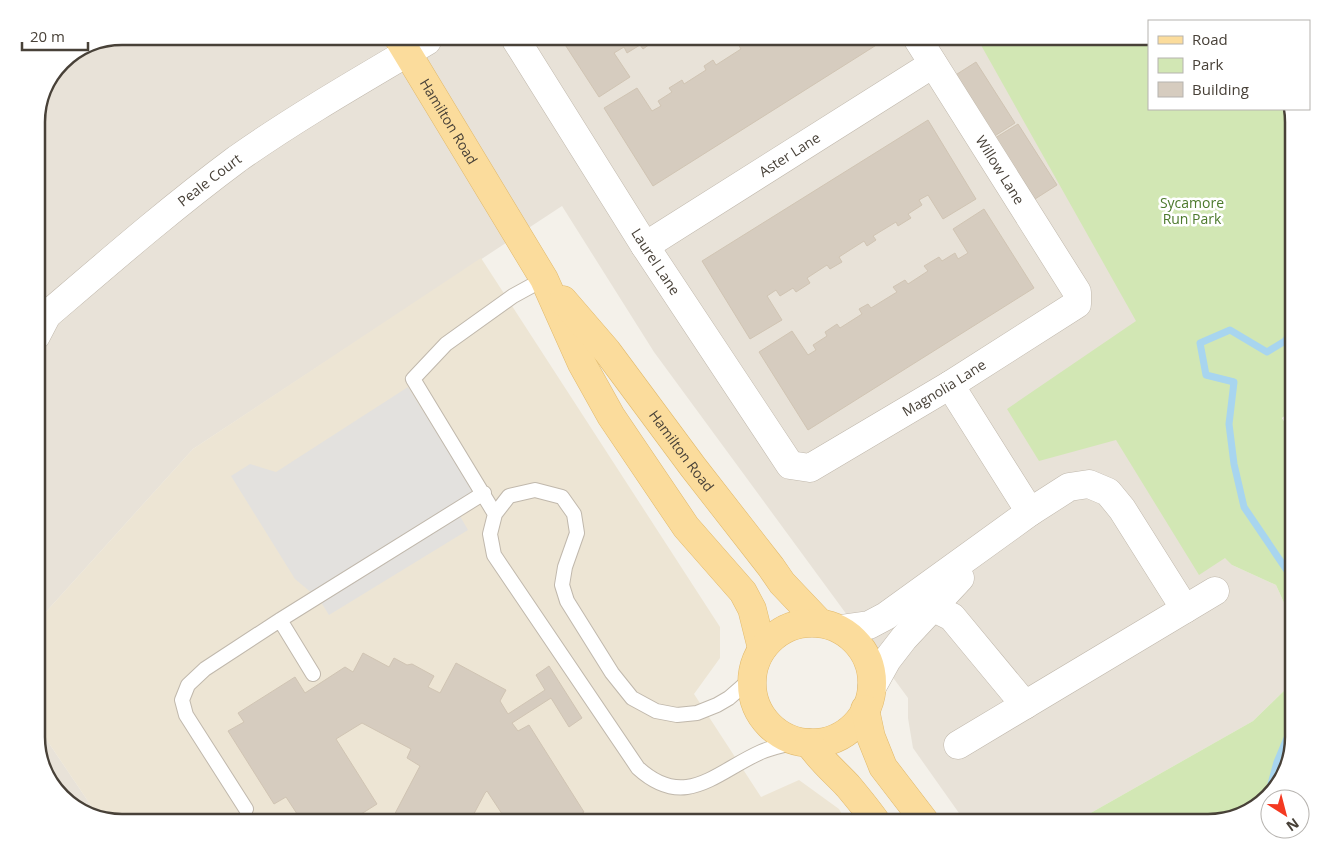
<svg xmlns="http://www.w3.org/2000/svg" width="1330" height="859" font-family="'Open Sans',sans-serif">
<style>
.residential{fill:#e8e2d8}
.education{fill:#ede5d4}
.green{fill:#d2e7b4}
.parking{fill:#e3e1de}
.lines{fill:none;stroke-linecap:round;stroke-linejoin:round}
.stream{stroke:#a8d5ef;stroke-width:7}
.building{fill:#d6ccbf;stroke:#d0c4b3}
.service-casing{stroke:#c0b8ac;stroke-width:16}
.minor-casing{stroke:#c0b8ac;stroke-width:29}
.primary-casing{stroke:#e1b96b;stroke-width:29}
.service{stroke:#fff;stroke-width:14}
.minor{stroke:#fff;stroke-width:28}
.primary{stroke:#fbdc9c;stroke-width:28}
.labels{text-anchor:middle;stroke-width:5;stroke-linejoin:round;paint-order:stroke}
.street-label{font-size:14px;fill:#484138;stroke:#fff}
.park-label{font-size:14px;fill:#4c792c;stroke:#fff}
.rim{fill:none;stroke:#484138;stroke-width:2.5}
</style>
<rect width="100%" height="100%" fill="#f4f1ea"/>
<path class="residential" d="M 999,37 L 1173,300 L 1232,565 L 1276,585 L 1294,625 L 1294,653 L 1288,687 L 1253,721 L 1073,823 L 966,823 L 913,748 L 908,718 L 908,698 L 654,352 L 562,206 L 193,449 L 36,623 L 36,117 L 62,61 L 89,43 Z
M 36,724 L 98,816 L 75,808 L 48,780 L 36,742 Z"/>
<path class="education" d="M 481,258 L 720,627 L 720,658 L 694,694 L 761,797 L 799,780 L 839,809 L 847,823 L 122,823 L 98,816 L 36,724 L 36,623 L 193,449 Z"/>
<path class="green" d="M 1149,37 L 1149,109 L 1291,109 L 1294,117 L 1294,408 L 1282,418 L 1294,438 L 1294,625 L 1276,585 L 1232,565 L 1225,558 L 1199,575 L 1116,440 L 1039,461 L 1007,409 L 1136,321 L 977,38 Z
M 1294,653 L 1294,737 L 1279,784 L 1251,811 L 1208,823 L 1073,823 L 1253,721 L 1288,687 Z"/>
<path class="parking" d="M 408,387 L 477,497 L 457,511 L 468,530 L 329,615 L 319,599 L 295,579 L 231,476 L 250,464 L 276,472 Z"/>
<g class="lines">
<path class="stream" d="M 1294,328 L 1285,341 L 1267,352 L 1230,330 L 1200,343 L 1206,375 L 1234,382 L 1229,424 L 1234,464 L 1244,507 L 1288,572 L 1294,586
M 1268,795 L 1277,762 L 1294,721"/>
</g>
<path class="building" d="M 874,38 L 878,44 L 653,186 L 604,108 L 637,88 L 652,111 L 661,106 L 658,101 L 672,92 L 669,88 L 682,80 L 684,84 L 706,70 L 704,66 L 713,60 L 716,65 L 741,49 L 738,44 L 745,39 L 751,39 L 752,40 L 755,39 Z
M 657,39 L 643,49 L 640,45 L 627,53 L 624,47 L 614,53 L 630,77 L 599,97 L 562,40 Z
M 976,62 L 1015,123 L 993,137 L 954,76 Z
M 928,120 L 976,199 L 943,219 L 928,195 L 919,200 L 922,205 L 908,214 L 911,218 L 898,226 L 896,222 L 873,236 L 876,240 L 867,246 L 864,241 L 839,257 L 842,262 L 830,269 L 827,265 L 807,278 L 810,283 L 796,292 L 793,288 L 780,296 L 776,290 L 767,296 L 782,320 L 750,339 L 702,261 Z
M 1018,124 L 1057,185 L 1035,199 L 995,138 Z
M 984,209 L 1034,288 L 808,430 L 759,352 L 792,331 L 808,355 L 816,350 L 813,345 L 827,336 L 825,332 L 837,324 L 840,328 L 862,314 L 859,309 L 868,304 L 871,308 L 897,292 L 893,287 L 905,280 L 908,284 L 928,271 L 924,266 L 939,257 L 942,261 L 955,253 L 958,259 L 968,253 L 953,229 Z
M 363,653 L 389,667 L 394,658 L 407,665 L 412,664 L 434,676 L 428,687 L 440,693 L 456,663 L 506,690 L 500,701 L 508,714 L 545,690 L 536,675 L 549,666 L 582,718 L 569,727 L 551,698 L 512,723 L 518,731 L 529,725 L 584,812 L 572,820 L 574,823 L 508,823 L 487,791 L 485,793 L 469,823 L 390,823 L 420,766 L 407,758 L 411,749 L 362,723 L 336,739 L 377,804 L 347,823 L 303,823 L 286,797 L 274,804 L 228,731 L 244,722 L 238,713 L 295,677 L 305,693 L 345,667 L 353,672 Z"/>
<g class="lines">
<defs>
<path id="service" d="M 495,514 L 413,379 L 446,344 L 513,296 L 544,279
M 280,620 L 313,674
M 752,678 L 729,698 L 717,705 L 697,713 L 677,715 L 656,711 L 632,698 L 612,673 L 567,601 L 562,585 L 565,567 L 577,533 L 574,514 L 562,497 L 535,490 L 509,496 L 495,514 L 490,534 L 494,555 L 638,768 C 685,811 716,772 761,752 C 772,747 786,745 798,741
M 246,809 L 186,715 L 182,700 L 188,685 L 205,669 L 280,620 L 484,493"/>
<g id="minor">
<path id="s1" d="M 516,40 L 645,246 L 790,465 L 810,468 L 950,385 L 1077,304 L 1077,292 L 917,38"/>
<path id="s2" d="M 645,246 L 933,64"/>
<path id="s3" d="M 36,336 L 47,315 C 109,262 171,208 237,159 C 298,116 363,79 427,41"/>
<path d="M 950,385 L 1030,512"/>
<path d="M 932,607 L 952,617 L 1025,705"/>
<path d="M 840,629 L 869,625 L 886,616 L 1030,512 L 1069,487 L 1089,484 L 1108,492 L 1122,509 L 1185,609"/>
<path d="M 872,687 L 887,660 L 904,638 L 960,578"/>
<path d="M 958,745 L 1215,591"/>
</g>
<g id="primary">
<path id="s4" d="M 400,41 L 544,279 L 582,364 L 611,416 L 686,527 L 743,592 L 752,609 L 762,649"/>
<path id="s5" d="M 563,300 L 607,351 L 693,467 L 771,567 L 782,583 L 820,623"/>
<circle cx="812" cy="683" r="60"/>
<path d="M 865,709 L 871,737 L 883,767 L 926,823"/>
<path d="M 809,743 C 820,760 834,771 848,786 C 858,798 868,810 877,823"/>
</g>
</defs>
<use href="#service" class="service-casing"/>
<use href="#minor" class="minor-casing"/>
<use href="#primary" class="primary-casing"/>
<use href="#service" class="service"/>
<use href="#minor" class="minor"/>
<use href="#primary" class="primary"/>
</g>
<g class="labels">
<g class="street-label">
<text dy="5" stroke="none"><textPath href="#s4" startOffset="94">Hamilton Road</textPath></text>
<text dy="5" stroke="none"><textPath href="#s2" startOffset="171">Aster Lane</textPath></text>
<text transform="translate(1000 170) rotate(58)" y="5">Willow Lane</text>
<text dy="5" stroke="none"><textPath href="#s3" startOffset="235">Peale Court</textPath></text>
<text dy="5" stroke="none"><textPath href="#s1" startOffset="262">Laurel Lane</textPath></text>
<text dy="5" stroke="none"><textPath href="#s1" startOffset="682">Magnolia Lane</textPath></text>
<text dy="5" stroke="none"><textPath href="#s5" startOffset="192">Hamilton Road</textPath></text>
</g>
<g class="park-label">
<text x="1192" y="208">Sycamore<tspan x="1192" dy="16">Run Park</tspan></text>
</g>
</g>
<path d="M0 0H1330V859H0ZM122 45H1208A77 77 0 0 1 1285 122V737A77 77 0 0 1 1208 814H122A77 77 0 0 1 45 737V122A77 77 0 0 1 122 45Z" fill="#fff" fill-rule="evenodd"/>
<path class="rim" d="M122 45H1208A77 77 0 0 1 1285 122V737A77 77 0 0 1 1208 814H122A77 77 0 0 1 45 737V122A77 77 0 0 1 122 45Z"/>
<rect x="1148" y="20" width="162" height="90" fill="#ffffff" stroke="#b6b3af"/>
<rect x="1158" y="36" width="25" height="8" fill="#fbdc9c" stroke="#b6b3af"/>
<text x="1192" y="45" font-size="15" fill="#484138">Road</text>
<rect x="1158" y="58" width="25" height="15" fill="#d2e7b4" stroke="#b6b3af"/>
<text x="1192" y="70" font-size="15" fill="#484138">Park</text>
<rect x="1158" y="82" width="25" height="15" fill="#d6ccbf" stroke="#b6b3af"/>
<text x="1192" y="95" font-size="15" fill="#484138">Building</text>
<g transform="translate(1285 814) rotate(144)"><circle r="24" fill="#ffffff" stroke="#b6b3af"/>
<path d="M0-4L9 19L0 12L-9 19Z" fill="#f43921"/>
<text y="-8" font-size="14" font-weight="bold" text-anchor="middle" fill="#484138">N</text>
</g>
<path d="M22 42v8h66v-8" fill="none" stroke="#484138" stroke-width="2.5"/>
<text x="30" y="42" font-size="15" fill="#484138" stroke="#ffffff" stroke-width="4" paint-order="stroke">20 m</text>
</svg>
